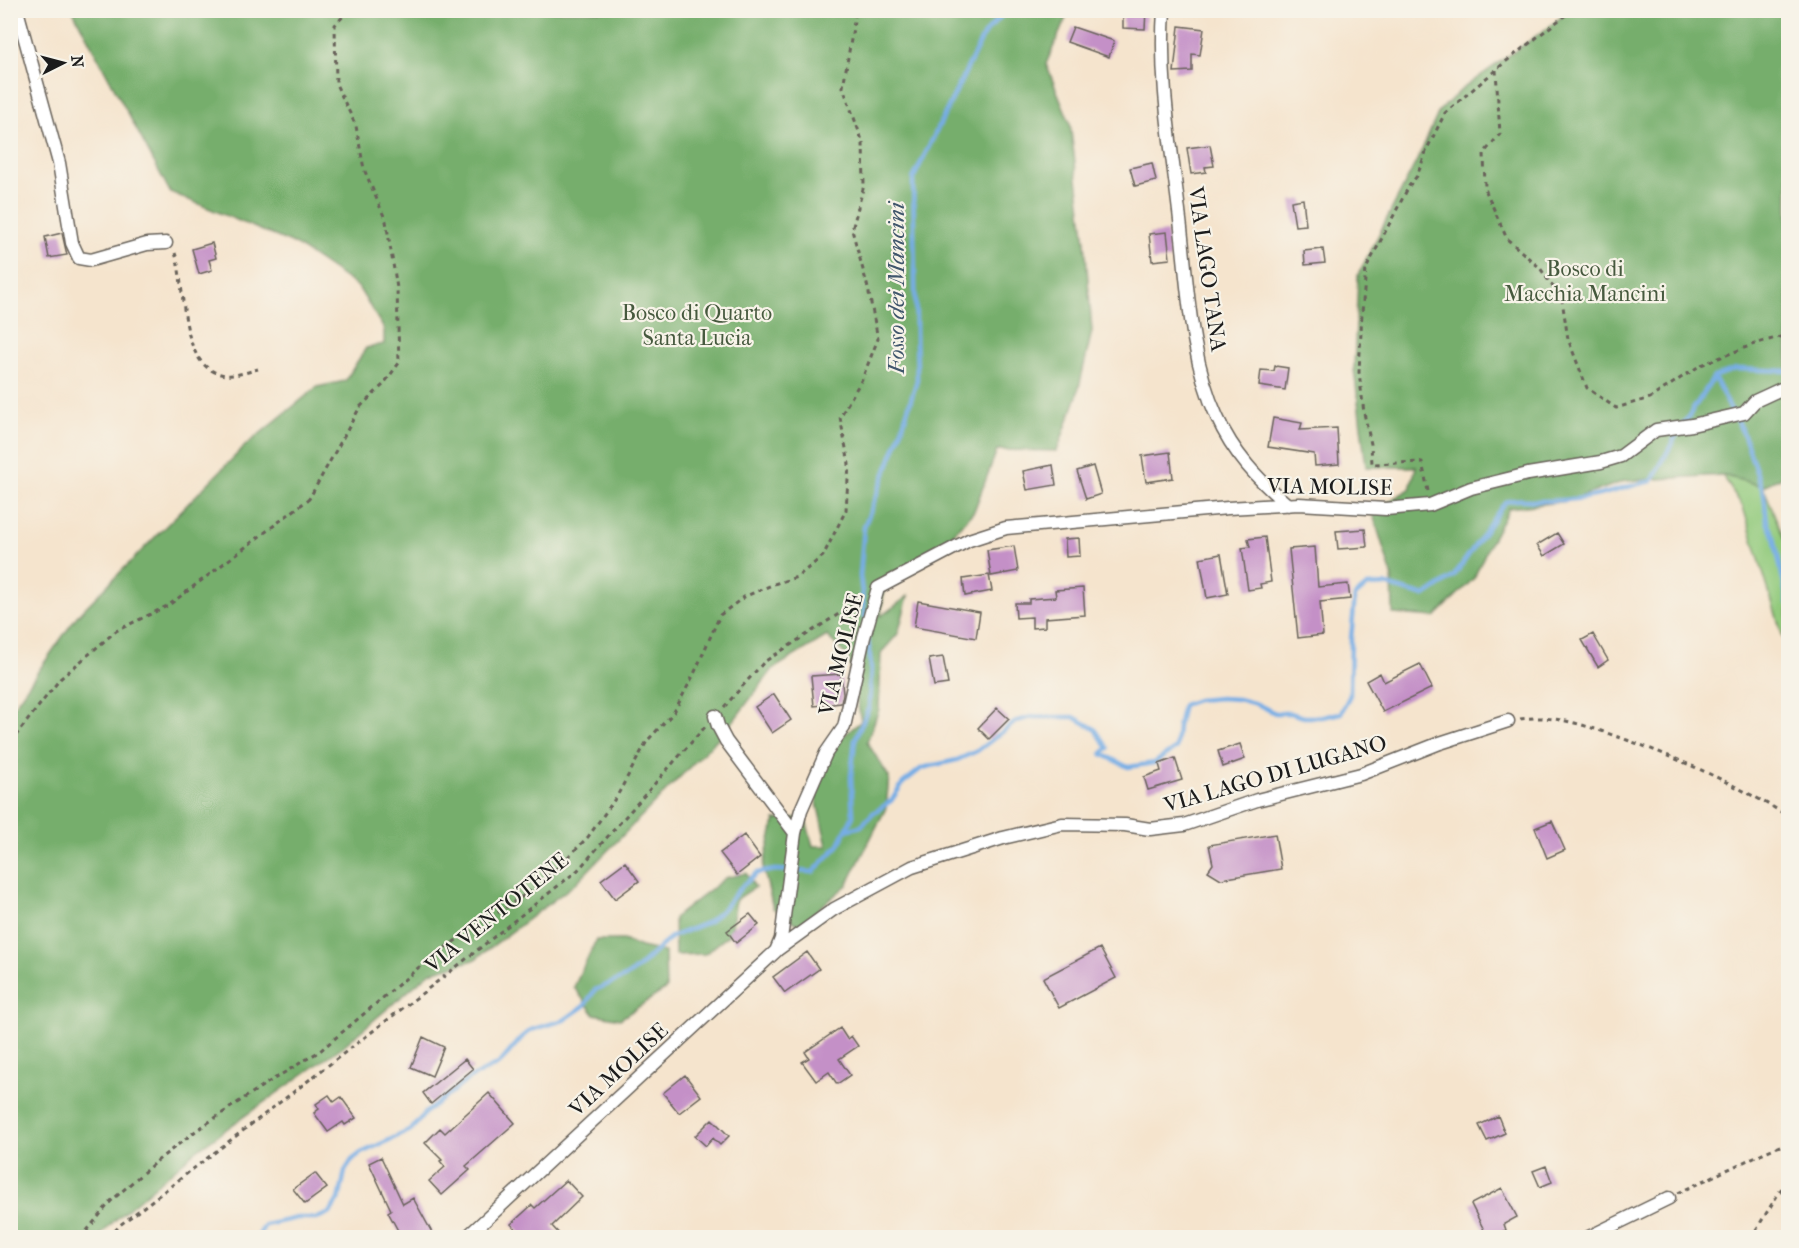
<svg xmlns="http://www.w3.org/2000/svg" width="1799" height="1248" font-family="'IM FELL French Canon',serif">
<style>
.green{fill:#93ca7d;stroke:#58734c;stroke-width:1.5}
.forest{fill:#76ae6c;stroke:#496544;stroke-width:1.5}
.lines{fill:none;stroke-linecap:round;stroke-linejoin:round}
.stream{stroke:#76ade5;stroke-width:4.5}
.building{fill:#c490c7}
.minor-casing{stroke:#68625a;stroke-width:15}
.path{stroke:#68625a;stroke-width:3;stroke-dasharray:4.5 4.5;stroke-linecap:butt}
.minor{stroke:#fff;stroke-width:12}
.labels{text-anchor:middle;stroke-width:4.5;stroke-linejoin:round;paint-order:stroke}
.park-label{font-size:22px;fill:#46593e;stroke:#f7f3e8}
.street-label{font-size:22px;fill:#1c1c1c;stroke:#f7f3e8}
.water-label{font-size:24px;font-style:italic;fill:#40566c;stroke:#f7f3e8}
</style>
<rect width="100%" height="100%" fill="#f7f3e8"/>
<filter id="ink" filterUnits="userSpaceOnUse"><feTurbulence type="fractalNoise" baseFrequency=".0167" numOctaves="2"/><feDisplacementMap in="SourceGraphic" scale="12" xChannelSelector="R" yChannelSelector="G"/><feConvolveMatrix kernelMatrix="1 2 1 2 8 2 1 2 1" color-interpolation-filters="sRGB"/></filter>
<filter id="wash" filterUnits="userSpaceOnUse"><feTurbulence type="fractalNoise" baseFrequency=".008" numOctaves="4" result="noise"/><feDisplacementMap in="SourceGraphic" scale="24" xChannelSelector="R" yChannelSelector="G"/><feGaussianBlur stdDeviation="1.35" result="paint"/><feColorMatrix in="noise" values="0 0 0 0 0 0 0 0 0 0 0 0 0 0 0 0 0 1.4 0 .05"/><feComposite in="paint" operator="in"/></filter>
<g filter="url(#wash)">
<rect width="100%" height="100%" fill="#f5e4cd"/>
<path class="green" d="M 1722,475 L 1763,486 L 1788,549 L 1788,654 L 1743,507 Z"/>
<path class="forest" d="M 73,11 L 1069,11 L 1046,64 L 1070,123 L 1085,242 L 1092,331 L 1077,396 L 1057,451 L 997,450 L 974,511 L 930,559 L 886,575 L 881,616 L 908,596 L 898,634 L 881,653 L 879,709 L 867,742 L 889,777 L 886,808 L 847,885 L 799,925 L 773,908 L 763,867 L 775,820 L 805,817 L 813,846 L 827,846 L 815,794 L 834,744 L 861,721 L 849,658 L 827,636 L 773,669 L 728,728 L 575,884 L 474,960 L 431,972 L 342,1047 L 197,1150 L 113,1222 L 99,1237 L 11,1238 L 11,710 L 77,616 L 246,445 L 317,387 L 345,381 L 366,348 L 384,344 L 384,329 L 358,287 L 296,245 L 170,192 Z
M 1567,11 L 1788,11 L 1788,471 L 1780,478 L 1763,486 L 1722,475 L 1625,481 L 1568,501 L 1509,508 L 1487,549 L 1474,578 L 1435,617 L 1393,614 L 1392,576 L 1372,511 L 1410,489 L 1416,467 L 1366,467 L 1354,369 L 1358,275 L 1421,152 L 1439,111 L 1462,89 L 1554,23 Z
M 746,873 L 755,887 L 736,900 L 731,933 L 705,954 L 675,955 L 674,918 L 725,878 Z
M 596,940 L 623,940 L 641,947 L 665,952 L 666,989 L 620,1019 L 594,1014 L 574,987 Z"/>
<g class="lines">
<path class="stream" d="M 1714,377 L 1744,435 L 1764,495 L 1767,522 L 1774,537 L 1788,604
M 865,617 L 860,576 L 864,527 L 899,438 L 917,380 L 913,179 L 984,34 L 1007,10
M 846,830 L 861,826 L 873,813 L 891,801 L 903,783 L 922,768 L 957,760 L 977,751 L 1017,721 L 1031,717 L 1074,717 L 1095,729 L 1108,748 L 1102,754 L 1128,767 L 1154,763 L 1176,748 L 1178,726 L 1183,705 L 1197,700 L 1220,698 L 1238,699 L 1257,704 L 1275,713 L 1290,713 L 1304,717 L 1322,717 L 1341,713 L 1350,695 L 1351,639 L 1355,596 L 1367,586 L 1386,585 L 1425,596 L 1454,576 L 1505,502 C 1520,498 1523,500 1537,501 C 1553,501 1569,500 1584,498 C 1608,495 1629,485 1652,481 L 1677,434 L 1714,377 L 1735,369 L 1788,371
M 257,1238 L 265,1225 L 297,1218 L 317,1218 L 330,1213 L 340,1196 L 345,1171 L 352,1160 L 361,1153 L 411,1130 L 425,1113 L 470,1078 L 500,1063 L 524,1035 L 531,1030 L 564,1020 L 584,1006 L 595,990 L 625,977 L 638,968 L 671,937 L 708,922 L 722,910 L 743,885 L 757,873 L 775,870 L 813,872 L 838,846 L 853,816 L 851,777 L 855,740 L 869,707 L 871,665 L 868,640"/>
</g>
<g id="blocks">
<path class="building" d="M 1123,10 L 1146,10 L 1145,29 L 1123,28 Z
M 1179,26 L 1204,29 L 1200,55 L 1192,54 L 1192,71 L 1174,72 Z
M 1073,27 L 1114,41 L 1109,57 L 1067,42 Z
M 1210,145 L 1214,166 L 1205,167 L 1206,172 L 1191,174 L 1187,148 Z
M 1152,163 L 1156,181 L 1135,186 L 1130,168 Z
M 1303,199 L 1306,225 L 1295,226 L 1291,201 Z
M 1167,232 L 1170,259 L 1152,261 L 1149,234 Z
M 62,233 L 67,255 L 49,258 L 45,237 Z
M 212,243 L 216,258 L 209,260 L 212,270 L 199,274 L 192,249 Z
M 1323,249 L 1325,263 L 1305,265 L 1304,251 Z
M 1275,366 L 1288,368 L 1285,390 L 1259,386 L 1261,370 L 1274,371 Z
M 1273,418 L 1302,423 L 1300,430 L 1337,428 L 1339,464 L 1315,466 L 1314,454 L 1268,447 Z
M 1170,452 L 1173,478 L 1146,482 L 1142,456 Z
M 1053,465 L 1056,485 L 1027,490 L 1023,471 Z
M 1093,466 L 1101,494 L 1086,499 L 1077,471 Z
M 1365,529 L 1367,547 L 1338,549 L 1336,531 Z
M 1557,533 L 1564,544 L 1544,556 L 1537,545 Z
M 1265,537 L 1271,582 L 1260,584 L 1261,588 L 1248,590 L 1242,548 L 1250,547 L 1248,539 Z
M 1079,538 L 1080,556 L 1066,557 L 1065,539 Z
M 1014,546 L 1018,571 L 991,576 L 987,550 Z
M 1315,547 L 1318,587 L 1348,584 L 1350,599 L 1320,602 L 1323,635 L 1298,638 L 1289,549 Z
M 1221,554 L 1228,594 L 1207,598 L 1200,558 Z
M 989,575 L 992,591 L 965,596 L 963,579 Z
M 1083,588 L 1085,615 L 1045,618 L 1045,627 L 1032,628 L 1032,617 L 1016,618 L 1015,603 L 1029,603 L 1029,599 L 1056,597 L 1055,590 Z
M 918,601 L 980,612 L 976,638 L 914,627 Z
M 1593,634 L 1608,660 L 1598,667 L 1582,640 Z
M 943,657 L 948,684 L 934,686 L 929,659 Z
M 1420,664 L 1432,688 L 1383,712 L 1366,681 L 1380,673 L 1384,682 Z
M 841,674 L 843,694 L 841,703 L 814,706 L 811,676 Z
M 774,694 L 791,720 L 772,733 L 755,707 Z
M 997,708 L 1009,719 L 989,739 L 978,728 Z
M 1240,744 L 1245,759 L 1223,767 L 1218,751 Z
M 1175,758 L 1182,780 L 1148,790 L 1144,777 L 1161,771 L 1159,764 Z
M 1552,821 L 1565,850 L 1547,858 L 1535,828 Z
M 1275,834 L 1281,869 L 1221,879 L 1208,871 L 1213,864 L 1209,845 Z
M 744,835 L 760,857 L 737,875 L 720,853 Z
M 625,862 L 639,881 L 615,899 L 601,880 Z
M 750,914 L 759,925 L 736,943 L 727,931 Z
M 1100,948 L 1116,978 L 1059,1008 L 1043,978 Z
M 807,952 L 819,969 L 785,993 L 773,977 Z
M 840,1028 L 847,1039 L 851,1036 L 858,1046 L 839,1059 L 850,1075 L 837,1084 L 829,1072 L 816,1081 L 802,1062 L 809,1058 L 805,1052 Z
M 423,1037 L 444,1047 L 432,1076 L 411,1067 Z
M 465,1059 L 473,1069 L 431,1104 L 423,1093 Z
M 685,1075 L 701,1096 L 679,1113 L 663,1093 Z
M 489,1093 L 515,1123 L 466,1166 L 470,1170 L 442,1195 L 429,1181 L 445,1167 L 440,1161 L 442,1160 L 425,1143 L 440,1128 L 445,1133 Z
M 329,1095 L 334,1102 L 341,1097 L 356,1118 L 345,1125 L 343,1122 L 328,1132 L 314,1113 L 319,1109 L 316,1104 Z
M 1498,1116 L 1505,1133 L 1487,1141 L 1479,1125 Z
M 712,1119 L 729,1136 L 720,1145 L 713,1138 L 706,1146 L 695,1136 Z
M 381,1157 L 403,1204 L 413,1198 L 435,1238 L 402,1238 L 388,1212 L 391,1210 L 369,1163 Z
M 1546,1166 L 1552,1182 L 1540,1187 L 1533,1171 Z
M 315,1173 L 327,1188 L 305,1204 L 293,1189 Z
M 566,1180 L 582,1197 L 552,1226 L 563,1238 L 524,1238 L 511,1224 L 532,1205 L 535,1208 Z
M 1502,1188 L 1517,1217 L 1504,1224 L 1506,1230 L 1488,1238 L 1471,1204 Z"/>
</g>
</g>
<g filter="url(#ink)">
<use href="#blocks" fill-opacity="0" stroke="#68625a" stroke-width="1.5"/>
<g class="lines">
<defs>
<path id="minor" d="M 17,10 L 59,163 L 72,243 L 79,258 L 91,260 L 147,244 L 166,243
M 1164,10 C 1159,83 1172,149 1180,220 C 1188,285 1189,356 1217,417 C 1233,453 1258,480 1288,505
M 715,716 L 718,726 L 726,741 L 795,833
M 777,950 L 834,909 L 912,867 L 1003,838 L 1062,824 L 1125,825 L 1150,829 L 1184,825 L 1257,800 L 1361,774 L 1440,743 L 1508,721
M 466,1238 L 776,951 L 781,939 L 795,833 L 801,810 L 826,753 L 844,727 L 864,637 L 878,588 L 969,540 L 1006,528 L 1228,508 L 1299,504 L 1386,509 L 1430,505 L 1471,488 L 1528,474 L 1601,462 L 1621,456 L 1656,430 L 1692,425 L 1744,413 L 1755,401 L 1781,389 L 1788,391
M 1587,1238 L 1669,1198"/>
</defs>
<use href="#minor" class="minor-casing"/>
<path class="path" d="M 1496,70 L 1500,134 L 1484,153 L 1485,189 L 1507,239 L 1540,268 L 1562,300 L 1568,339 L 1587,388 L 1616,408 L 1650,398 L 1701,365 L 1757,343 L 1788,335
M 175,253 C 187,287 177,370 226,375 C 236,376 248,372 258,369
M 1428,491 L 1422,462 L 1372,464 L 1371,444 L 1364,413 L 1359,372 L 1362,312 L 1366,269 L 1409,186 L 1417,176 L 1427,149 L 1445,113 L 1504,63 L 1572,10
M 724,707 L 764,662 L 862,599
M 1520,719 C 1559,714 1592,728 1627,740 C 1683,760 1737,785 1788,816
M 10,743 L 60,679 L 116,631 L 169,605 L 309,499 L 360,407 L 383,385 L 399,363 L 397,288 L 386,221 L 364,169 L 356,126 L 336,84 L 335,25 L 349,10
M 1678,1193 L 1767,1151 L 1788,1143
M 81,1238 L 111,1201 L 153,1164 L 197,1130 L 264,1085 L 320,1051 L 431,957 L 541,884 L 588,837 L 617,796 L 647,741 L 674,712 L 694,674 L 720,615 L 744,597 L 774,584 L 797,577 L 823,556 L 846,510 L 849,464 L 840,417 L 862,379 L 878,339 L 868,288 L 852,230 L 864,185 L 863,143 L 843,87 L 856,10
M 109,1238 L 120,1225 L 446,975 L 578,870 L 705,727
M 1751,1238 L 1788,1178"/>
<use href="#minor" class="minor"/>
</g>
</g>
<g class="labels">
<g class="park-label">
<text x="1585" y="276">Bosco di<tspan x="1585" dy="25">Macchia Mancini</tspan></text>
<text x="697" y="320">Bosco di Quarto<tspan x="697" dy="25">Santa Lucia</tspan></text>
</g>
<g class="street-label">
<text transform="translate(1208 269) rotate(82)" y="8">VIA LAGO TANA</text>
<text transform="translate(1330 486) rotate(1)" y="8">VIA MOLISE</text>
<text transform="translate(840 654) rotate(-76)" y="8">VIA MOLISE</text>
<text transform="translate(1275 773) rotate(-16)" y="8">VIA LAGO DI LUGANO</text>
<text transform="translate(496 912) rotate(-39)" y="8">VIA VENTOTENE</text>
<text transform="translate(618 1069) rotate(-43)" y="8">VIA MOLISE</text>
</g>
<g class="water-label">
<text transform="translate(896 288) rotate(-90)" y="8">Fosso dei Mancini</text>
</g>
</g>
<rect width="1799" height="1248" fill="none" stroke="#f7f3e8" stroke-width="36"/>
<g transform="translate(63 63) rotate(84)" stroke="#f7f3e8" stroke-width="4.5" paint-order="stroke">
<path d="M0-4.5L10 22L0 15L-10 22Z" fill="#1c1c1c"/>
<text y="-9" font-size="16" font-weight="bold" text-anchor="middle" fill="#1c1c1c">N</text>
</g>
</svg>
